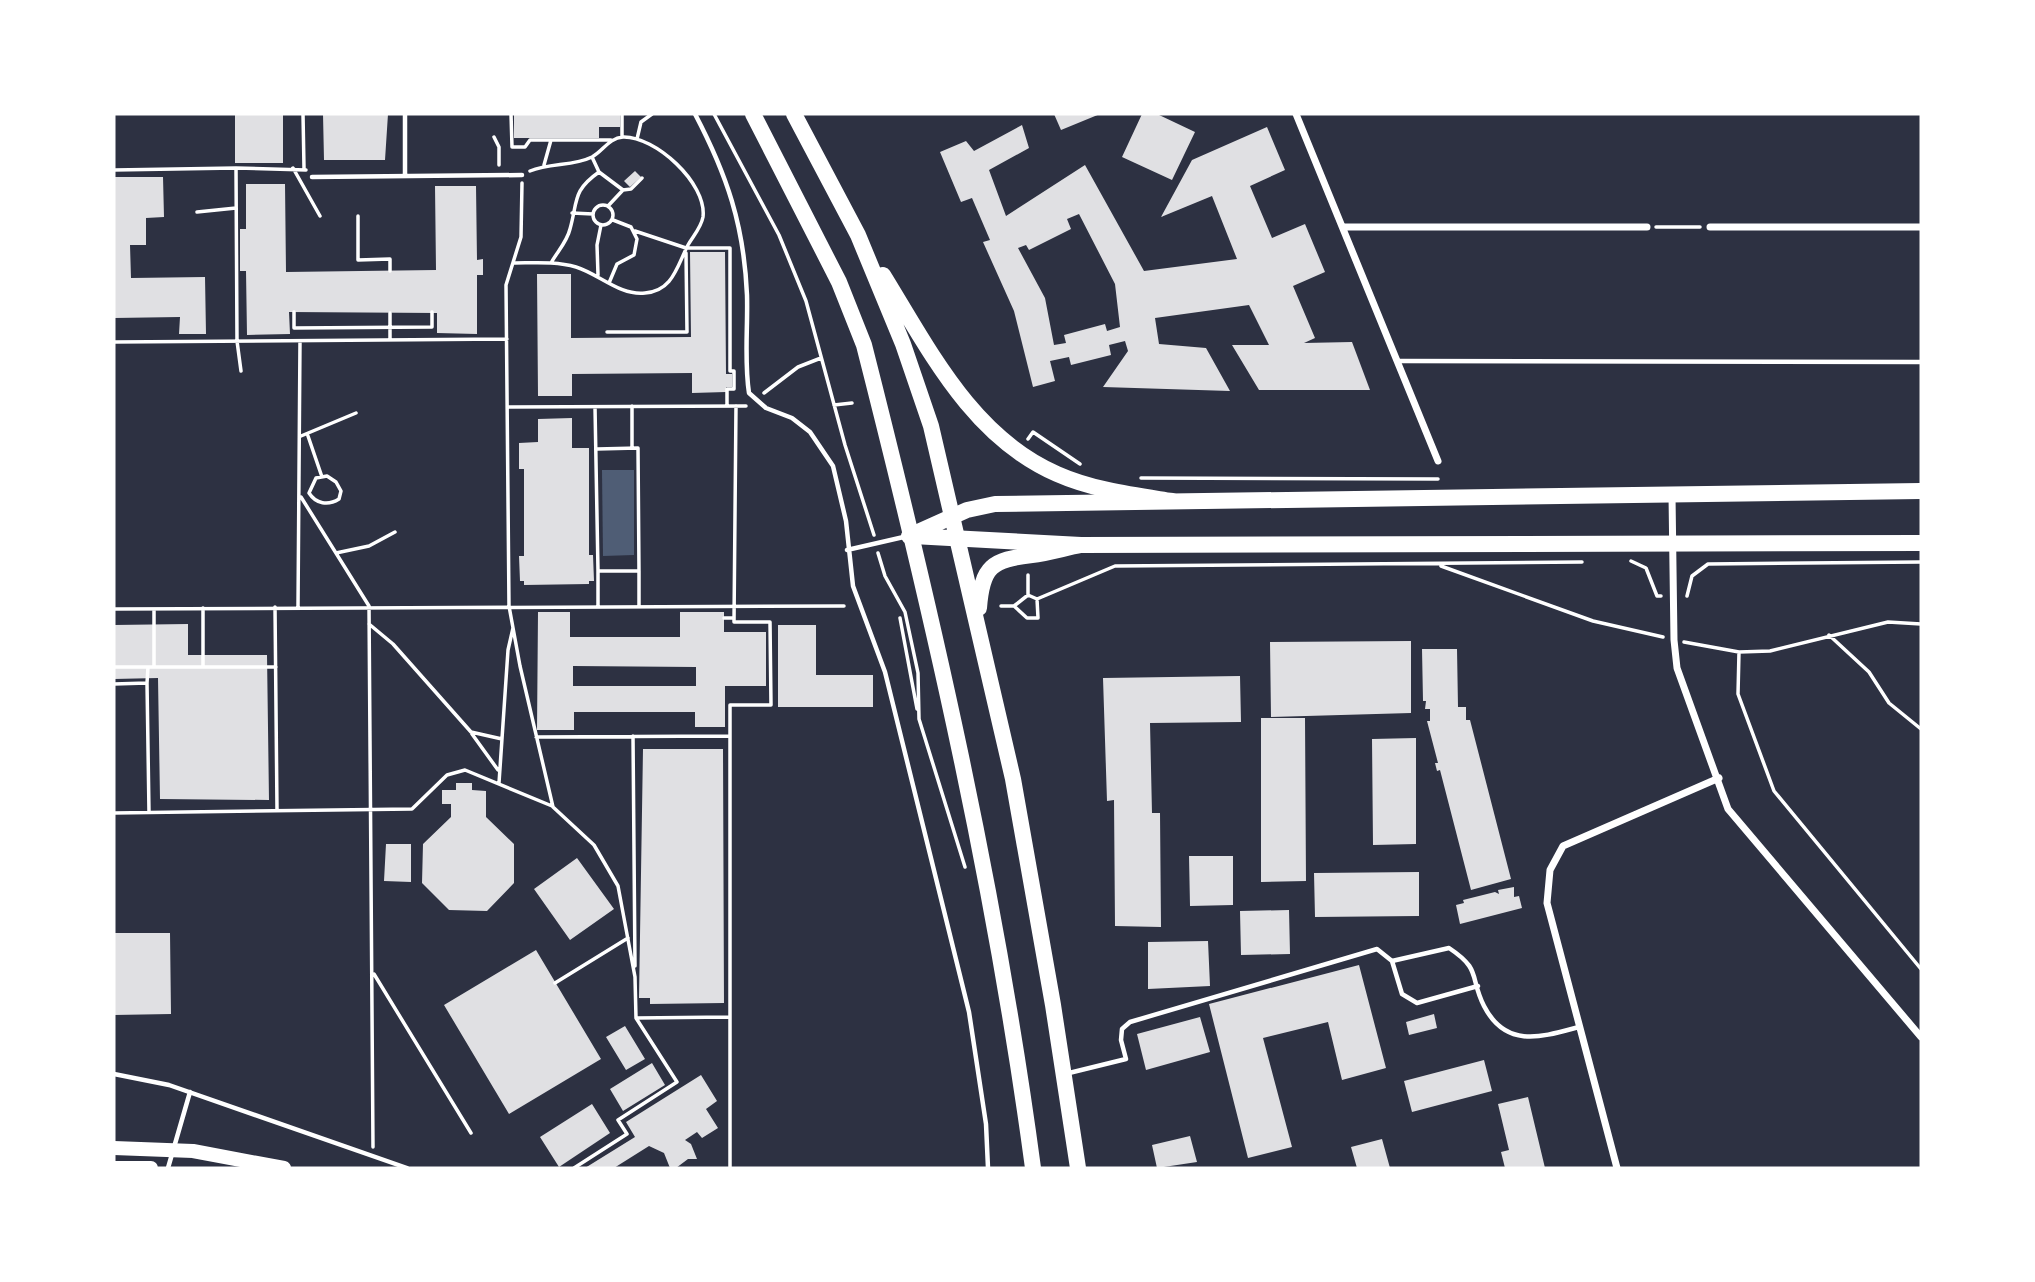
<svg xmlns="http://www.w3.org/2000/svg" width="2035" height="1282" font-family="'Sofia Sans Condensed',sans-serif">
<style>
.water{fill:#4f5d75}
.building{fill:#e0e0e3;fill-rule:evenodd}
.lines{fill:none;stroke-linecap:round;stroke-linejoin:round}
.path{stroke:#fff;stroke-width:3.5}
.service{stroke:#fff;stroke-width:4.5}
.minor{stroke:#fff;stroke-width:7}
.secondary{stroke:#fff;stroke-width:14}
.primary{stroke:#fff;stroke-width:16}
.trunk{stroke:#fff;stroke-width:16}
</style>
<rect width="100%" height="100%" fill="#2d3142"/>
<path class="water" d="M 602,470 L 634,470 L 634,555 L 603,556 Z"/>
<path class="building" d="M 235,114 L 283,114 L 283,163 L 235,163 Z
M 323,114 L 388,114 L 385,160 L 324,160 Z
M 514,114 L 620,114 L 620,127 L 599,127 L 599,138 L 514,138 Z
M 1054,114 L 1100,114 L 1061,130 Z
M 1142,114 L 1157,114 L 1195,132 L 1172,180 L 1122,157 Z
M 1022,125 L 1029,148 L 989,170 L 1006,216 L 1085,165 L 1144,271 L 1237,259 L 1212,196 L 1161,217 L 1192,160 L 1267,127 L 1285,170 L 1250,186 L 1272,238 L 1305,224 L 1325,272 L 1293,286 L 1315,338 L 1304,343 L 1352,342 L 1370,390 L 1259,390 L 1232,345 L 1269,345 L 1249,305 L 1155,318 L 1159,344 L 1206,348 L 1230,391 L 1103,387 L 1128,351 L 1125,341 L 1109,345 L 1111,355 L 1071,365 L 1069,357 L 1050,361 L 1055,381 L 1033,387 L 1014,311 L 983,242 L 990,240 L 972,198 L 961,202 L 940,152 L 966,141 L 974,151 ZM 1079,214 L 1115,284 L 1120,327 L 1107,331 L 1105,324 L 1064,335 L 1066,343 L 1054,345 L 1045,298 L 1018,248 L 1026,245 L 1029,250 L 1071,229 L 1067,219 Z
M 635,171 L 641,177 L 630,187 L 624,181 Z
M 114,177 L 163,177 L 164,217 L 146,218 L 146,245 L 130,245 L 131,278 L 205,277 L 206,334 L 179,334 L 180,317 L 114,318 Z
M 246,184 L 285,184 L 286,272 L 436,270 L 435,186 L 476,186 L 477,260 L 483,259 L 483,275 L 477,275 L 477,334 L 437,333 L 437,313 L 289,312 L 290,334 L 247,335 L 246,271 L 240,271 L 240,229 L 246,229 Z
M 690,252 L 725,252 L 726,374 L 732,374 L 732,387 L 726,387 L 726,392 L 692,393 L 692,373 L 572,374 L 572,396 L 538,396 L 537,274 L 571,274 L 571,338 L 691,337 Z
M 572,418 L 572,448 L 589,448 L 589,555 L 593,555 L 594,581 L 589,581 L 589,584 L 524,585 L 524,581 L 520,581 L 519,556 L 524,556 L 524,469 L 519,469 L 519,443 L 538,442 L 538,419 Z
M 538,612 L 570,612 L 570,637 L 680,637 L 680,612 L 724,612 L 724,632 L 766,632 L 766,686 L 725,686 L 725,727 L 695,727 L 695,712 L 574,712 L 574,730 L 537,730 ZM 573,666 L 696,667 L 696,686 L 573,686 Z
M 188,624 L 188,655 L 267,655 L 269,800 L 160,799 L 158,678 L 114,679 L 114,625 Z
M 778,625 L 816,625 L 816,675 L 873,675 L 873,707 L 778,707 Z
M 1411,641 L 1411,713 L 1271,717 L 1270,642 Z
M 1422,649 L 1457,649 L 1458,707 L 1466,707 L 1466,720 L 1470,720 L 1511,879 L 1471,890 L 1440,770 L 1437,771 L 1435,763 L 1438,763 L 1427,721 L 1430,721 L 1430,709 L 1425,709 L 1426,701 L 1423,701 Z
M 1240,676 L 1241,722 L 1150,723 L 1152,813 L 1160,813 L 1161,927 L 1115,926 L 1114,800 L 1107,801 L 1103,678 Z
M 1261,718 L 1305,718 L 1306,881 L 1261,882 Z
M 1416,738 L 1416,844 L 1373,845 L 1372,739 Z
M 643,749 L 723,749 L 724,1003 L 650,1004 L 650,998 L 639,998 Z
M 456,783 L 472,783 L 472,790 L 486,791 L 486,817 L 514,844 L 514,883 L 487,911 L 449,910 L 422,883 L 423,844 L 451,817 L 451,804 L 442,804 L 442,790 L 456,790 Z
M 386,844 L 411,844 L 411,882 L 384,881 Z
M 1189,856 L 1233,856 L 1233,905 L 1190,906 Z
M 577,858 L 614,909 L 570,940 L 534,889 Z
M 1419,872 L 1419,916 L 1315,917 L 1314,873 Z
M 1514,887 L 1514,897 L 1519,896 L 1522,908 L 1460,924 L 1456,905 L 1464,903 L 1463,900 L 1495,892 L 1499,894 L 1498,890 Z
M 1289,910 L 1290,954 L 1241,955 L 1240,911 Z
M 114,933 L 170,933 L 171,1014 L 114,1015 Z
M 1208,941 L 1210,986 L 1148,989 L 1148,942 Z
M 536,950 L 601,1059 L 509,1114 L 444,1005 Z
M 1359,965 L 1386,1068 L 1342,1080 L 1328,1022 L 1263,1038 L 1292,1147 L 1248,1158 L 1209,1004 Z
M 1434,1014 L 1437,1028 L 1409,1035 L 1406,1022 Z
M 1200,1017 L 1210,1052 L 1146,1070 L 1137,1034 Z
M 625,1026 L 645,1059 L 626,1070 L 606,1037 Z
M 1484,1060 L 1492,1091 L 1412,1112 L 1404,1081 Z
M 652,1063 L 665,1085 L 623,1111 L 610,1089 Z
M 701,1075 L 717,1101 L 706,1109 L 718,1128 L 702,1138 L 697,1132 L 685,1140 L 691,1144 L 697,1159 L 688,1159 L 676,1168 L 670,1168 L 664,1153 L 649,1146 L 614,1168 L 585,1168 L 635,1137 L 626,1122 Z
M 1528,1097 L 1545,1168 L 1505,1168 L 1501,1152 L 1509,1150 L 1498,1104 Z
M 592,1104 L 610,1133 L 559,1167 L 540,1137 Z
M 1190,1136 L 1197,1162 L 1157,1168 L 1152,1145 Z
M 1382,1139 L 1390,1168 L 1357,1168 L 1351,1147 Z"/>
<g class="lines">
<path class="path" d="M 303,114 L 304,168
M 511,114 L 512,147 L 525,147 L 530,140 L 611,140
M 622,114 L 622,137
M 714,114 L 779,235 L 806,301 L 845,445 L 874,535
M 494,137 L 499,147 L 499,165
M 637,139 L 641,122 L 652,114
M 592,157 L 599,172 L 623,190 L 631,189 L 642,178
M 544,165 L 551,140
M 293,168 L 320,216
M 114,170 L 236,168
M 522,183 L 521,237 L 506,285 L 509,606 L 520,666 L 553,807 L 594,845 L 618,886 L 635,977
M593 215a10 10 0 1 1 20 0a10 10 0 1 1-20 0Z
M 608,206 L 623,190
M 197,212 L 236,208
M 572,213 L 593,214
M 358,216 L 358,260 L 390,259 L 390,271
M 1656,227 L 1700,227
M 635,231 L 686,248 L 730,248 L 730,371 L 734,371 L 734,389 L 727,389 L 727,406
M 513,263 C 533,263 556,261 576,267 C 599,274 620,296 645,293 C 673,291 677,266 688,245 C 693,236 701,228 703,217 C 707,183 655,136 623,137 C 609,138 603,151 592,157 C 574,166 550,163 530,171
M 551,263 C 557,252 567,242 570,229 C 578,201 572,191 599,172
M 598,275 L 597,245 L 601,225
M 609,283 L 617,264 L 634,255 L 637,239 L 631,227 L 613,220
M 294,312 L 294,328 L 432,327 L 432,312
M 390,313 L 390,340
M 607,332 L 687,332 L 686,253
M 114,342 L 507,339
M 241,371 L 237,341 L 236,168 L 306,170
M 764,393 L 798,367 L 821,358
M 834,405 L 852,403
M 632,406 L 632,448
M 507,407 L 746,406
M 595,407 L 598,571 L 639,571 L 638,448 L 597,449
M 301,436 L 356,413
M 308,436 L 322,477
M 1028,439 L 1033,432 L 1080,464
M 327,476 L 336,482 L 341,491 L 339,499 C 328,506 316,504 309,493 L 316,478 Z
M 1141,478 L 1438,479
M 301,497 L 369,606 L 373,1147
M 336,553 L 369,546 L 395,532
M 878,553 L 885,576 L 905,612 L 918,673 L 919,719 L 965,867
M 1631,561 L 1646,568 L 1657,596 L 1661,596
M 1441,566 L 1593,621 L 1663,637
M 598,571 L 598,606
M 639,571 L 639,606
M 1028,575 L 1028,595
M 1687,596 L 1692,576 L 1708,564 L 1921,562
M 1037,599 L 1115,566 L 1582,562
M 1001,606 L 1014,606 L 1028,595 L 1037,599 L 1038,618 L 1027,618 L 1014,606
M 275,607 L 277,809
M 298,607 L 300,341
M 203,608 L 203,667
M 114,609 L 844,606
M 154,610 L 154,667
M 724,618 L 734,618
M 900,618 L 917,709
M 369,624 L 393,644 L 471,732 L 502,739
M 1829,635 L 1869,672 L 1889,703 L 1921,729
M 1684,642 L 1739,652 L 1770,651 L 1888,622 L 1921,624
M 1739,652 L 1738,694 L 1774,791 L 1921,969
M 114,667 L 276,667
M 147,683 L 148,667
M 114,684 L 147,683 L 149,812
M 472,734 L 498,770
M 633,736 L 635,966
M 536,737 L 730,736
M 499,783 L 508,650 L 513,628
M 114,813 L 412,809 L 447,775 L 465,770 L 552,806
M 374,974 L 471,1133
M 555,983 L 628,938
M 730,1017 L 730,705 L 771,705 L 770,622 L 734,622 L 736,406
M 636,1018 L 730,1017 L 730,1168
M 574,1168 L 627,1134 L 618,1120 L 677,1082 L 636,1018 L 635,977"/>
<path class="service" d="M 405,114 L 405,176
M 695,114 C 727,175 744,225 747,295 C 748,327 744,361 749,393 L 766,408 L 792,418 L 810,432 L 833,466 L 846,521 L 853,586 L 885,672 L 969,1012 L 986,1124 L 988,1168
M 312,177 L 522,175
M 1399,361 L 1921,362
M 847,550 L 908,536
M 1392,961 L 1402,994 L 1417,1003 L 1478,986
M 114,1074 L 169,1085 L 407,1168
M 1065,1074 L 1126,1059 L 1121,1040 L 1122,1029 L 1130,1022 L 1377,949 L 1392,961 L 1449,948 C 1482,970 1469,976 1484,1006 C 1506,1049 1542,1037 1579,1027
M 168,1168 L 190,1092"/>
<path class="minor" d="M 1296,114 L 1438,461
M 1345,227 L 1647,227
M 1710,227 L 1921,227
M 1672,495 L 1674,640 L 1677,668 L 1728,809 L 1921,1037
M 1617,1168 L 1547,903 L 1550,870 L 1563,846 L 1719,778"/>
<path class="secondary" d="M 114,1148 L 193,1151 L 284,1168
M 114,1168 L 151,1168"/>
<path class="primary" d="M 909,536 L 967,510 L 995,504 L 1921,491
M 913,536 L 1081,545 L 1921,543"/>
<path class="trunk" d="M 753,114 L 839,282 L 864,345 C 933,616 996,891 1033,1168
M 794,114 L 858,235 L 903,344 L 931,426 L 1013,779 L 1053,1005 L 1078,1168
M 883,275 C 930,351 972,437 1057,474 C 1093,490 1134,495 1172,501
M 979,608 C 982,566 992,560 1032,555 C 1048,553 1065,548 1081,545"/>
</g>
<rect width="2035" height="1282" fill="none" stroke="#ffffff" stroke-width="231"/>
</svg>
